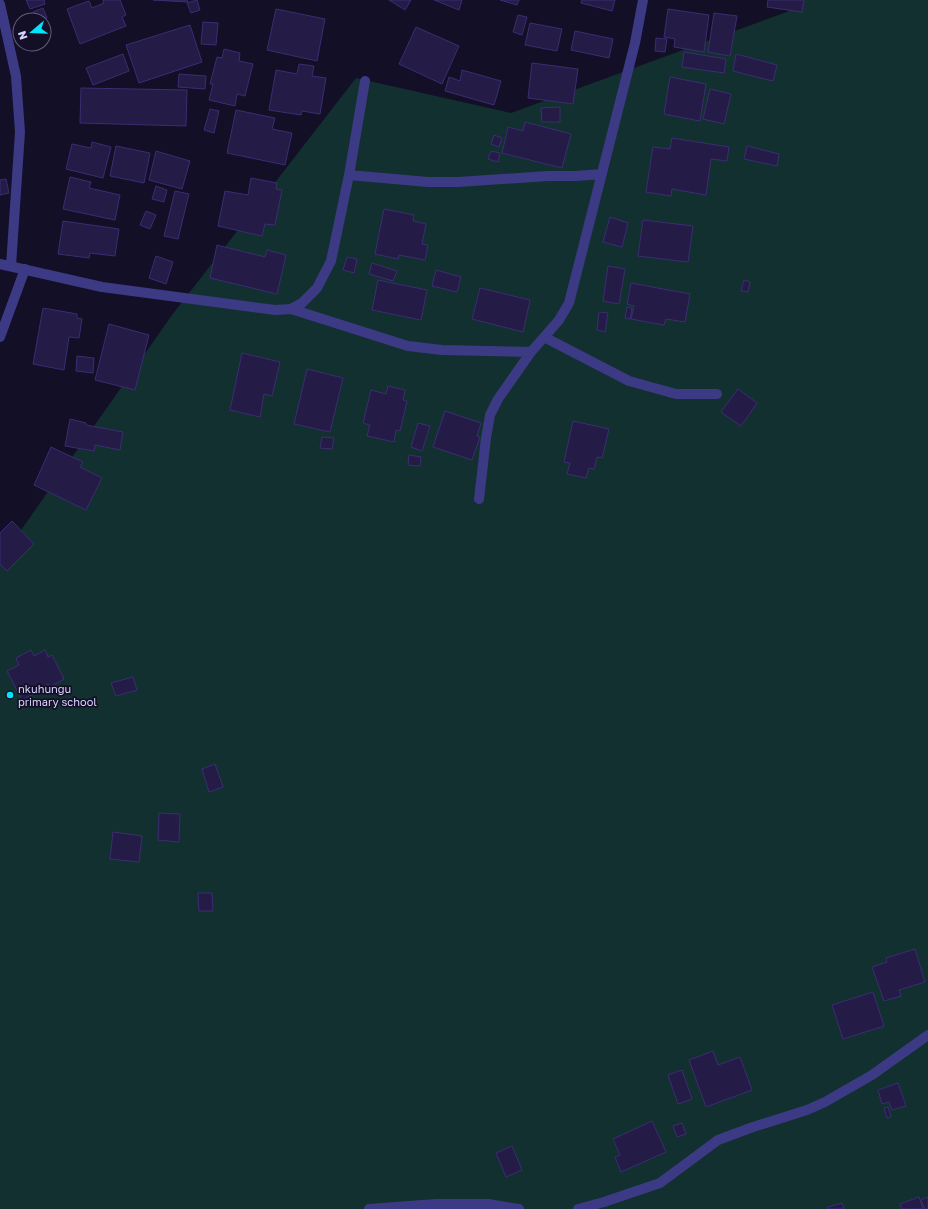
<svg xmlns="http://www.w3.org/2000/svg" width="928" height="1209" font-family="'Golos Text',sans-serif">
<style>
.green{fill:#12302f}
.building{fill:#241b47;stroke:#3b2d73}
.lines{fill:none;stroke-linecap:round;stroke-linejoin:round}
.service{stroke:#3d3a85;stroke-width:10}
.minor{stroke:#3d3a85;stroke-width:10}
.poi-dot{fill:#00e5ff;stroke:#130f26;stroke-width:1.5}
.labels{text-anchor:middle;stroke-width:3.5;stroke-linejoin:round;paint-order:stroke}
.poi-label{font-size:11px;fill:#d9d4ff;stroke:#130f26;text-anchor:start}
</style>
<rect width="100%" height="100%" fill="#130f26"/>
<path class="green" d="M 805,0 L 928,0 L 928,1209 L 0,1209 L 0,560 L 172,315 L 356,78 L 511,113 L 792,10 Z"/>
<path class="building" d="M 26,0 L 44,0 L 45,4 L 30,9 Z
M 103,0 L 120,0 L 126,15 L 122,17 L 126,26 L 80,44 L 67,9 L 89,1 L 92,8 L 104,3 Z
M 153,0 L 187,0 L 188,2 Z
M 197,0 L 200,10 L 191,13 L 187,3 Z
M 389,0 L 411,0 L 405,10 Z
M 434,0 L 462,0 L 459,10 Z
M 500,0 L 519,0 L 517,5 Z
M 582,0 L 615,0 L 612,11 L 581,3 Z
M 768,0 L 804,0 L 802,12 L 767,7 Z
M 43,8 L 47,18 L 36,20 L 33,12 Z
M 276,9 L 325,19 L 317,61 L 267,50 Z
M 668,9 L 709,15 L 704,52 L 674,47 L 675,39 L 664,37 Z
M 714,13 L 737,16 L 730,56 L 708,52 Z
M 518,15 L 527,17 L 522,35 L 513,32 Z
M 203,22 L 218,23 L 216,45 L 201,44 Z
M 530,23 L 562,29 L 557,51 L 525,45 Z
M 190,25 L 202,62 L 139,83 L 126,45 Z
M 416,27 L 459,46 L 442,84 L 399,64 Z
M 575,31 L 613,39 L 609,58 L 571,50 Z
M 656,38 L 667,39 L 665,52 L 655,51 Z
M 224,49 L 240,53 L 239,61 L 253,64 L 245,96 L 237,94 L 235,106 L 209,100 L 213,84 L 210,84 L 217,57 L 222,58 Z
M 684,52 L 726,59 L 724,73 L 682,67 Z
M 123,54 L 129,71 L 93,85 L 86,68 Z
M 736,54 L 777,65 L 773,81 L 733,71 Z
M 532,63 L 578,69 L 573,104 L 528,98 Z
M 299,64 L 314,66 L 312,76 L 326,78 L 320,114 L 302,111 L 301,115 L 269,110 L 276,70 L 297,74 Z
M 462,70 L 501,81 L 494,105 L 445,91 L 449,77 L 460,81 Z
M 179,74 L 206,76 L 205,89 L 178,87 Z
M 670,77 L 706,84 L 700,121 L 664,114 Z
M 81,88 L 187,90 L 186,126 L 80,123 Z
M 710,89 L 731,94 L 724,124 L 703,119 Z
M 560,107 L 560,122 L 542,122 L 541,108 Z
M 210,109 L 219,111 L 214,133 L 204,130 Z
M 236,110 L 275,118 L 272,129 L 292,133 L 285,165 L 227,153 Z
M 525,122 L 571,134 L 562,168 L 502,153 L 508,127 L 523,131 Z
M 494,135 L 502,138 L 499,147 L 491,144 Z
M 672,138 L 729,147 L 727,161 L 711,159 L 706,195 L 672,189 L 671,196 L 646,192 L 653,147 L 670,149 Z
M 92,142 L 111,147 L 103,178 L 66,169 L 72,144 L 91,148 Z
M 116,146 L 150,153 L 144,183 L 110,176 Z
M 747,146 L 779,154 L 777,166 L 744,159 Z
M 156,151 L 190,161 L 182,189 L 149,180 Z
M 491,151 L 500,153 L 498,162 L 488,159 Z
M 70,177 L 91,182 L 89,188 L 120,195 L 115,220 L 63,209 Z
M 251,178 L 277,183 L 276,189 L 282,190 L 275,225 L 265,224 L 262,236 L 218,226 L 225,191 L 248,195 Z
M 6,179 L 9,193 L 0,195 L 0,180 Z
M 156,186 L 167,190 L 164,202 L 152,199 Z
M 175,191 L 189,194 L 178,239 L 164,236 Z
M 384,209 L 414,215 L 413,221 L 426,224 L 422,244 L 428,245 L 425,260 L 399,255 L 398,259 L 375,254 Z
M 146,211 L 156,215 L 150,229 L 140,225 Z
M 610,217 L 628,223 L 622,247 L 603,242 Z
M 643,220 L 693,226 L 688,262 L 638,256 Z
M 63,221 L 119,229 L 115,256 L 90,253 L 89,258 L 58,254 Z
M 217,245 L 265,257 L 267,250 L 286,255 L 277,294 L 210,278 Z
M 156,256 L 173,262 L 166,284 L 149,278 Z
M 347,257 L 357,259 L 354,273 L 343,270 Z
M 372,263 L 397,271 L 393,281 L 369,274 Z
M 608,266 L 625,269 L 619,304 L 603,301 Z
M 436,270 L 461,277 L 457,292 L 432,286 Z
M 378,280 L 427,290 L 421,320 L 372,310 Z
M 744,280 L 750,282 L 748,292 L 741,291 Z
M 631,283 L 690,294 L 685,322 L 666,319 L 664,325 L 631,319 L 634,306 L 627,304 Z
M 480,288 L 530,300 L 523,332 L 472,319 Z
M 627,307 L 632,308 L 630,319 L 625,318 Z
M 43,308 L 77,314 L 77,318 L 82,319 L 79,338 L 69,337 L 64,370 L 33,364 Z
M 599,312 L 608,313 L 605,332 L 597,330 Z
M 109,324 L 149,335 L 135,390 L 95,380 Z
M 242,353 L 280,362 L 272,396 L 264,394 L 260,417 L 230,410 Z
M 77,356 L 94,358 L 93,373 L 76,371 Z
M 307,369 L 343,378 L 330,432 L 294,424 Z
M 388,386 L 405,390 L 403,400 L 407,401 L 400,431 L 396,430 L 394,442 L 367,436 L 370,425 L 363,423 L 371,390 L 386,394 Z
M 738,389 L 757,403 L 741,426 L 721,412 Z
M 445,411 L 481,423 L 477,436 L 480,437 L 472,460 L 433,447 Z
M 70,419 L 86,423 L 86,425 L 123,432 L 120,450 L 95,445 L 94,451 L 65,446 Z
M 573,421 L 609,429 L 602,458 L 597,457 L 594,469 L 589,468 L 586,478 L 567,474 L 570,463 L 564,462 Z
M 418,423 L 430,426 L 422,451 L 411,447 Z
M 322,437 L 334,438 L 332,449 L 320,448 Z
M 51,447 L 83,462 L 80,467 L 102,478 L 86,510 L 34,485 Z
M 409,455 L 421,457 L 420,466 L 408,465 Z
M 12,521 L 34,544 L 7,571 L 0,564 L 0,533 Z
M 31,650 L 34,656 L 45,650 L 48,657 L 52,655 L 64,679 L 50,687 L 48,684 L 34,691 L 35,693 L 22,700 L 7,671 L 19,665 L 16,658 Z
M 133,677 L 137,690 L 116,696 L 111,683 Z
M 215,764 L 223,787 L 209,792 L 202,769 Z
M 159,813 L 180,814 L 179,842 L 158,840 Z
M 113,832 L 142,836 L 139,862 L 110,859 Z
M 198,893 L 212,893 L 213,911 L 199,911 Z
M 915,949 L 925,982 L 899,990 L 901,996 L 884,1001 L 872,967 L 887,962 L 886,958 Z
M 873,992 L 884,1026 L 843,1039 L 832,1005 Z
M 713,1051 L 718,1065 L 740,1057 L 752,1090 L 706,1107 L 689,1060 Z
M 682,1070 L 692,1099 L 678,1104 L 668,1075 Z
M 898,1083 L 906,1106 L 892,1110 L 889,1102 L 882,1104 L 878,1090 Z
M 888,1107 L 891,1117 L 887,1118 L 884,1108 Z
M 652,1121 L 666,1152 L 621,1172 L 615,1157 L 620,1155 L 613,1139 Z
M 682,1123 L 686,1134 L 677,1137 L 673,1126 Z
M 512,1146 L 522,1170 L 506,1177 L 496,1153 Z
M 919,1197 L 923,1209 L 902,1209 L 900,1204 Z
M 928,1197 L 928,1209 L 925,1209 L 921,1200 Z
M 842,1203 L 844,1209 L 828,1209 L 828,1207 Z"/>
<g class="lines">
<path class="service" d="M 0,337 L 25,269"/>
<path class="minor" d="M 0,4 L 16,76 L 20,132 L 11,266
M 349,175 L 428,182 L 458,182 L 548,176 L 576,176 L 602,174
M 0,264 L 102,287 L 275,310 L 291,309 L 302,303 L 317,288 L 331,261 L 349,175 L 365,81
M 291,309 L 408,346 L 442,350 L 531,352
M 544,337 L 629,381 L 676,394 L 717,394
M 479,499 L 486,438 L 490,415 L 498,399 L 531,352 L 559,320 L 569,303 L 635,43 L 643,0
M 369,1209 L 436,1204 L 488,1204 L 519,1209
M 578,1209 L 604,1202 L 660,1183 L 718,1140 L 753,1127 L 807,1110 L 825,1102 L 872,1075 L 928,1035"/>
</g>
<circle class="poi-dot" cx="10" cy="695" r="4"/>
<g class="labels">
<g class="poi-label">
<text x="18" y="693">nkuhungu<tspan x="18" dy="13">primary school</tspan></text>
</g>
</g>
<g transform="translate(32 32) rotate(251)"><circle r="19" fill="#130f26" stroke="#625e7d"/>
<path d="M0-3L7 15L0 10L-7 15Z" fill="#00e5ff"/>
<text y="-6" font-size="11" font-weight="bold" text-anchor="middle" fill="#d9d4ff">N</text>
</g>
</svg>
